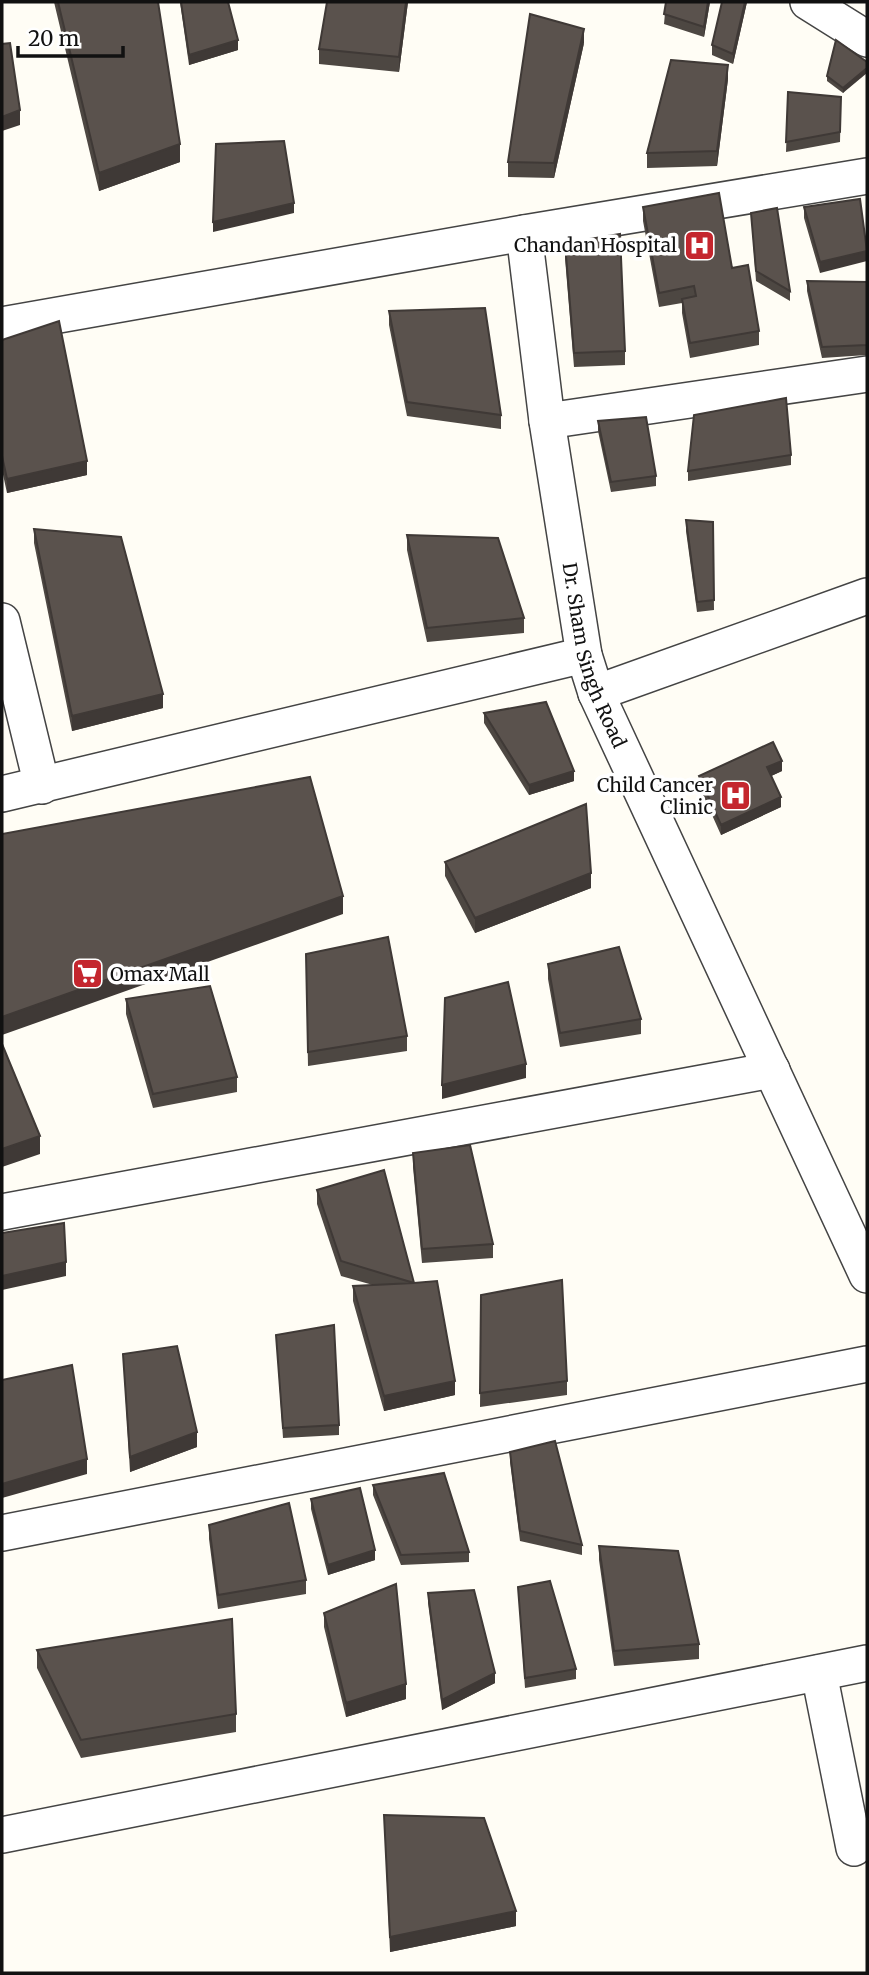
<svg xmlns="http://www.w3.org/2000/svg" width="869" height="1975" font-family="Merriweather,serif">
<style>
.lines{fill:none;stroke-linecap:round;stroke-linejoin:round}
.minor-casing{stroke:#444;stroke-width:38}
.minor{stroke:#fff;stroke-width:35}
.wall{fill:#4d4742}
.shaded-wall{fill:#3f3936}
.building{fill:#5a524d;stroke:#3f3936;stroke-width:2}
.labels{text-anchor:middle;stroke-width:7;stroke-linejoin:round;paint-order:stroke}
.poi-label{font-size:19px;fill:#111;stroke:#fff;text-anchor:end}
.street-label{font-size:19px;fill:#111;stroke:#fff}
</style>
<rect width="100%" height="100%" fill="#fffdf5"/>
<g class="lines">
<defs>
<g id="minor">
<path d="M 808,2 L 867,39"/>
<path id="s1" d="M 524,233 L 547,421 L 584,655 L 596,693 L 867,1275"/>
<path d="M 2,325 L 524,233 L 867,176"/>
<path d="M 547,421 L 867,374"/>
<path d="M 2,621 L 42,786"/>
<path d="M 596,693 L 867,596"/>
<path d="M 2,794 L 584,655"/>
<path d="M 2,1212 L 772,1070"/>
<path d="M 2,1533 L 867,1364"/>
<path d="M 819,1673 L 854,1848"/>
<path d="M 2,1835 L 867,1663"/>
</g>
</defs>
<use href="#minor" class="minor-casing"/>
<use href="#minor" class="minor"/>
</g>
<path class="wall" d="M 54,2 L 158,2 L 180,162 L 99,191 Z
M 180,2 L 228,2 L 238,50 L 189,65 Z
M 408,2 L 399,72 L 319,64 L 319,49 Z
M 666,2 L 710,2 L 704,37 L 664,24 Z
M 722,2 L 747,2 L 733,64 L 712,55 L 712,45 Z
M 584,43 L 554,178 L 508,177 L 508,162 Z
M 867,62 L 843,93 L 827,81 L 827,76 Z
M 728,79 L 717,166 L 647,168 L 647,153 Z
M 788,92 L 841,97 L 840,142 L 786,152 Z
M 860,199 L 820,273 L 804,218 L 804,207 Z
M 643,207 L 732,268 L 759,331 L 759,345 L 690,358 L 682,313 L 682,303 L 659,307 L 643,221 Z
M 751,213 L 790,291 L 790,301 L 756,281 Z
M 565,243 L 625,351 L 625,365 L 574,367 L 565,258 Z
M 807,281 L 867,282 L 867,355 L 822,358 L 807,291 Z
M 389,311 L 501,415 L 501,429 L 407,416 L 389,325 Z
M 2,340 L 87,475 L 7,493 L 2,470 Z
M 598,421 L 656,476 L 656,486 L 611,492 L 598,431 Z
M 791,455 L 791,465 L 688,481 L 688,471 Z
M 686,520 L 713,522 L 714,610 L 697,612 L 686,531 Z
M 34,529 L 163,708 L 72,731 L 34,543 Z
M 407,535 L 524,618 L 524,633 L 427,642 L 407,550 Z
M 484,713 L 574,781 L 529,795 L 484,723 Z
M 782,771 L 771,776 L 781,807 L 721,835 L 699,786 L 699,776 Z
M 445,862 L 591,888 L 475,933 L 445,876 Z
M 306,954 L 407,1036 L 407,1051 L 308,1066 Z
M 548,964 L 641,1019 L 641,1034 L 560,1047 L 548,979 Z
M 126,999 L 237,1077 L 237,1092 L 153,1108 L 126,1014 Z
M 413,1153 L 493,1244 L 493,1258 L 422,1263 L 413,1167 Z
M 317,1190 L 414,1283 L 455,1395 L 384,1411 L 353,1301 L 353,1286 L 373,1285 L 341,1276 L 317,1204 Z
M 481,1295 L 567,1381 L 567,1395 L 480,1407 Z
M 276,1335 L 339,1425 L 339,1435 L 283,1438 Z
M 123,1354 L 197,1447 L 130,1472 Z
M 510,1452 L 582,1545 L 582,1555 L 520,1541 L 510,1462 Z
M 373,1485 L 469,1552 L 469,1562 L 401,1565 L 373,1495 Z
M 311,1499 L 375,1560 L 328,1575 L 311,1509 Z
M 209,1525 L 306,1580 L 306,1594 L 218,1609 L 209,1539 Z
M 599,1546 L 699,1644 L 699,1659 L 614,1666 L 599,1560 Z
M 518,1587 L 576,1669 L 576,1679 L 525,1688 Z
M 428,1593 L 495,1683 L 442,1710 L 428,1603 Z
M 324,1613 L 406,1699 L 346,1717 L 324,1627 Z
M 37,1650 L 236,1714 L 236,1732 L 81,1758 L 37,1668 Z
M 384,1815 L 516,1926 L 390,1952 Z"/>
<path class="shaded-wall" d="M 406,2 L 408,2 L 399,72 L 399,57 Z
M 708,2 L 710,2 L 704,37 L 704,27 Z
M 745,2 L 747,2 L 733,64 L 733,54 Z
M 584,29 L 584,43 L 554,178 L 554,163 Z
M 238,40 L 238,50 L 189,65 L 189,55 Z
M 728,65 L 728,79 L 717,166 L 717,151 Z
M 867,68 L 867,73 L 843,93 L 843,88 Z
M 20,110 L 20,125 L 2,131 L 2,117 Z
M 180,144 L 180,162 L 99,191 L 99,173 Z
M 294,203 L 294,213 L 213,232 L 213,222 Z
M 867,251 L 867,261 L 820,273 L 820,262 Z
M 87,461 L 87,475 L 7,493 L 7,479 Z
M 163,694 L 163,708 L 72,731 L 72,716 Z
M 782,761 L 782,771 L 767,778 L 767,767 Z
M 574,771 L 574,781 L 529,795 L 529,785 Z
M 781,797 L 781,807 L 721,835 L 721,825 Z
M 591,873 L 591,888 L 475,933 L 475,918 Z
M 343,896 L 343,914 L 2,1035 L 2,1017 Z
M 526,1064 L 526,1078 L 442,1099 L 442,1085 Z
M 40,1136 L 40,1154 L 2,1167 L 2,1149 Z
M 66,1262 L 66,1276 L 2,1290 L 2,1276 Z
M 455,1381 L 455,1395 L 384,1411 L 384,1396 Z
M 197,1432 L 197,1447 L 130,1472 L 130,1457 Z
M 87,1459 L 87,1474 L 2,1498 L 2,1484 Z
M 375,1550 L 375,1560 L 328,1575 L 328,1565 Z
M 495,1673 L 495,1683 L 442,1710 L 442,1700 Z
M 406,1684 L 406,1699 L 346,1717 L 346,1703 Z
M 516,1911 L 516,1926 L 390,1952 L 390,1937 Z"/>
<path class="building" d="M 58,2 L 158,2 L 180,144 L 99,173 Z
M 181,2 L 228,2 L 238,40 L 189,55 Z
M 327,2 L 406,2 L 399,57 L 319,49 Z
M 666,2 L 708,2 L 704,27 L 664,14 Z
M 722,2 L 745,2 L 733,54 L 712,45 Z
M 530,14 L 584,29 L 554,163 L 508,162 Z
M 836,40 L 867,62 L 867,68 L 843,88 L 827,76 Z
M 10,43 L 20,110 L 2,117 L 2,44 Z
M 671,60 L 728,65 L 717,151 L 647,153 Z
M 788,92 L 841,97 L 840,132 L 786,142 Z
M 284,141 L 294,203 L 213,222 L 216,144 Z
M 719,193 L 732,268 L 748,265 L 759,331 L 690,343 L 682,299 L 696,296 L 694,286 L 659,293 L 643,207 Z
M 860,199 L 867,251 L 820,262 L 804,207 Z
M 777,208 L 790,291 L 756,271 L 751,213 Z
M 620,234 L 625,351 L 574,353 L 565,243 Z
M 807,281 L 867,282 L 867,345 L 822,347 Z
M 485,308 L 501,415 L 407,402 L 389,311 Z
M 59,321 L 87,461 L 7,479 L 2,456 L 2,340 Z
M 786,398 L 791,455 L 688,471 L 694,415 Z
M 646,417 L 656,476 L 611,482 L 598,421 Z
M 686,520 L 713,522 L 714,600 L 697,602 Z
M 34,529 L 121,537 L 163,694 L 72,716 Z
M 407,535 L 498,538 L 524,618 L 427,628 Z
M 546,702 L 574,771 L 529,785 L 484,713 Z
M 773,742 L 782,761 L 767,767 L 781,797 L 721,825 L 699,776 Z
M 310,777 L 343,896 L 2,1017 L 2,834 Z
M 586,804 L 591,873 L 475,918 L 445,862 Z
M 388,937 L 407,1036 L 308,1052 L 306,954 Z
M 619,947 L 641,1019 L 560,1033 L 548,964 Z
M 508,982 L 526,1064 L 442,1085 L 445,998 Z
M 210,986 L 237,1077 L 153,1094 L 126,999 Z
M 2,1044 L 40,1136 L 2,1149 Z
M 470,1145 L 493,1244 L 422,1249 L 413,1153 Z
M 384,1170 L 414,1283 L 437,1281 L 455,1381 L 384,1396 L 353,1286 L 414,1283 L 341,1261 L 317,1190 Z
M 64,1223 L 66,1262 L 2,1276 L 2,1233 Z
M 562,1280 L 567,1381 L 480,1393 L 481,1295 Z
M 334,1325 L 339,1425 L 283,1428 L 276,1335 Z
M 177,1346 L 197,1432 L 130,1457 L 123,1354 Z
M 72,1365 L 87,1459 L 2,1484 L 2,1380 Z
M 555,1441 L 582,1545 L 520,1531 L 510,1452 Z
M 444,1473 L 469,1552 L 401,1555 L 373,1485 Z
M 360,1488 L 375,1550 L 328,1565 L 311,1499 Z
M 289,1503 L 306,1580 L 218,1595 L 209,1525 Z
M 599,1546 L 678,1551 L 699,1644 L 614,1651 Z
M 550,1581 L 576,1669 L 525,1678 L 518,1587 Z
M 396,1584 L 406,1684 L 346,1703 L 324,1613 Z
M 474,1590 L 495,1673 L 442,1700 L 428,1593 Z
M 232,1619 L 236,1714 L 81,1740 L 37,1650 Z
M 384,1815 L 484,1818 L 516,1911 L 390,1937 Z"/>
<defs>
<symbol id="hospital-square" viewBox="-11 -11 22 22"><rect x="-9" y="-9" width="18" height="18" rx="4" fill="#c4262e" stroke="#fff"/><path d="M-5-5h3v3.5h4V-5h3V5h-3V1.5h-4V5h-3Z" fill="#fff"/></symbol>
<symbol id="supermarket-square" viewBox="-11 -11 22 22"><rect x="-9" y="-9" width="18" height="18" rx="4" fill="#c4262e" stroke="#fff"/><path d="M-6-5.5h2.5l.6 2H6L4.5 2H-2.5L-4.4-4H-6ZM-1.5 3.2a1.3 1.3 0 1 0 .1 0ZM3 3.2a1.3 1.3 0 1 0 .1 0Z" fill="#fff"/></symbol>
</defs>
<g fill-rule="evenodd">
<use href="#hospital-square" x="682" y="228" width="35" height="35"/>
<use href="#hospital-square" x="718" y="778" width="35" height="35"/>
<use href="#supermarket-square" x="70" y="956" width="35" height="35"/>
</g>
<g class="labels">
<g class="poi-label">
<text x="677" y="252">Chandan Hospital</text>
<text x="713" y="792">Child Cancer<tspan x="713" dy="22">Clinic</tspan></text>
<text x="110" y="981" text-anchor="start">Omax Mall</text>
</g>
<g class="street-label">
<text dy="7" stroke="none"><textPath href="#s1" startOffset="429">Dr. Sham Singh Road</textPath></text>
</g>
</g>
<rect width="869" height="1975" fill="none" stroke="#111111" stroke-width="7"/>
<path d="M18 46v10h105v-10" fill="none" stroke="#111111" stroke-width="3.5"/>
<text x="28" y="46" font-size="21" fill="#111111" stroke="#ffffff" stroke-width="5" paint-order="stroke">20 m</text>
</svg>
